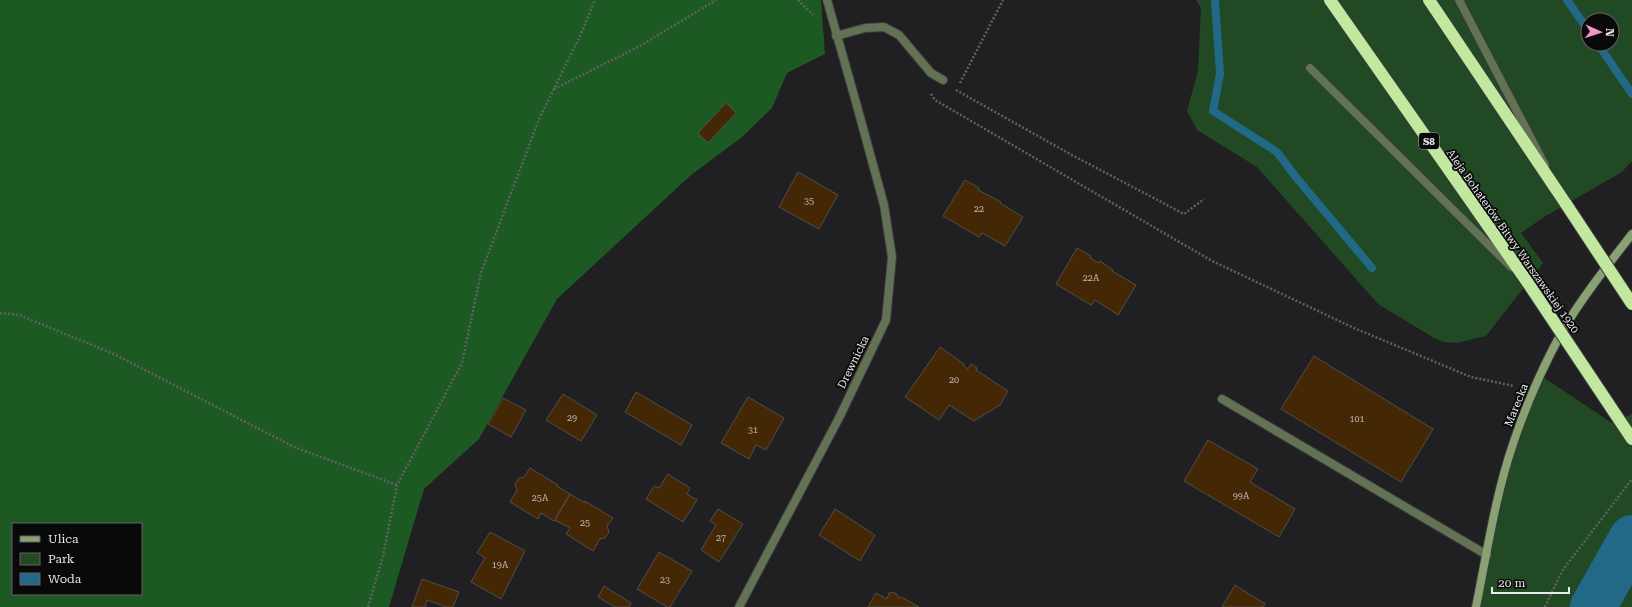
<svg xmlns="http://www.w3.org/2000/svg" width="1632" height="607" font-family="'Roboto Serif',serif">
<style>
.green{fill:#214a24;fill-rule:evenodd}
.forest{fill:#1d5923;fill-rule:evenodd}
.water{fill:#216987}
.lines{fill:none;stroke-linecap:round;stroke-linejoin:round}
.stream{stroke:#216987;stroke-width:8}
.river{stroke:#216987;stroke-width:46}
.building{fill:#442705;stroke:#514f4d}
.lane-casing{stroke:#3c3b3d;stroke-width:10}
.street-casing{stroke:#3c3b3d;stroke-width:10}
.secondary-casing{stroke:#3c3b3d;stroke-width:10}
.highway-casing{stroke:#3c3b3d;stroke-width:14}
.path{stroke:#616062;stroke-width:2.5;stroke-dasharray:2 2;stroke-linecap:butt}
.lane{stroke:#627255;stroke-width:8}
.street{stroke:#627255;stroke-width:8}
.secondary{stroke:#89a173;stroke-width:8}
.highway{stroke:#c1e89e;stroke-width:12}
.highway-bridge-casing{stroke:#3c3b3d;stroke-width:14;stroke-linecap:butt}
.highway-bridge{stroke:#c1e89e;stroke-width:12}
.labels{text-anchor:middle;stroke-width:3.5;stroke-linejoin:round;paint-order:stroke}
.number-label{font-size:9px;fill:#c0b8b1}
.shield{fill:#09090a;stroke:#a6a5a7;stroke-width:1}
.shield-label{font-size:10px;font-weight:bold;fill:#e9e8ea}
.street-label{font-size:11px;fill:#e9e8ea;stroke:#09090a}
</style>
<rect width="100%" height="100%" fill="#201f21"/>
<path class="green" d="M 1196,0 L 1632,0 L 1632,161 L 1622,172 L 1544,217 L 1521,233 L 1543,263 L 1486,336 L 1457,343 L 1444,342 L 1434,338 L 1378,304 L 1257,167 L 1197,130 L 1187,111 L 1198,71 L 1201,8 ZM 1588,20 L 1612,20 L 1612,44 L 1588,44 Z
M 1540,375 L 1612,423 L 1632,414 L 1632,607 L 1476,607 L 1498,500 Z"/>
<path class="forest" d="M 0,0 L 821,0 L 825,54 L 787,73 L 772,108 L 742,137 L 691,175 L 557,299 L 479,439 L 424,489 L 389,607 L 0,607 ZM 13,524 L 141,524 L 141,594 L 13,594 Z"/>
<path class="water" d="M 1622,530 L 1632,544 L 1632,568 L 1610,607 L 1577,607 Z"/>
<g class="lines">
<path class="stream" d="M 1215,0 L 1220,74 L 1213,111 L 1277,152 L 1295,176 L 1372,268
M 1567,0 L 1588,30
M 1598,44 L 1632,94"/>
<path class="river" d="M 1593,607 L 1632,538"/>
</g>
<path class="building" d="M 726,103 L 736,113 L 708,143 L 698,133 Z
M 798,172 L 838,195 L 819,229 L 779,207 Z
M 965,180 L 979,188 L 978,190 L 1001,202 L 1000,203 L 1023,217 L 1005,246 L 982,233 L 979,237 L 943,216 Z
M 1077,248 L 1091,256 L 1090,258 L 1099,263 L 1100,261 L 1113,270 L 1112,271 L 1136,285 L 1118,315 L 1095,300 L 1091,305 L 1056,284 Z
M 940,347 L 964,364 L 963,365 L 968,369 L 971,364 L 977,368 L 976,370 L 1008,391 L 1000,405 L 974,421 L 949,405 L 939,420 L 905,397 Z
M 1314,356 L 1433,429 L 1401,482 L 1281,409 Z
M 636,392 L 692,425 L 681,445 L 625,412 Z
M 563,394 L 597,415 L 581,441 L 546,420 Z
M 748,397 L 784,418 L 766,450 L 756,445 L 749,459 L 721,443 Z
M 503,398 L 526,410 L 511,437 L 488,424 Z
M 1208,440 L 1258,469 L 1250,482 L 1295,509 L 1279,537 L 1184,481 Z
M 530,468 L 558,485 L 557,486 L 570,494 L 554,521 L 541,513 L 538,519 L 510,502 L 517,490 L 515,484 L 519,478 L 524,477 Z
M 668,474 L 690,488 L 687,494 L 697,500 L 683,522 L 646,499 L 654,486 L 659,488 Z
M 570,494 L 585,503 L 585,501 L 613,518 L 607,526 L 609,532 L 605,538 L 600,539 L 593,551 L 566,534 L 570,528 L 555,520 Z
M 718,509 L 743,524 L 719,562 L 701,550 L 716,525 L 710,521 Z
M 835,509 L 875,535 L 860,561 L 819,535 Z
M 490,532 L 525,551 L 501,599 L 471,582 L 485,558 L 477,553 Z
M 659,552 L 692,571 L 670,607 L 667,607 L 637,589 Z
M 422,579 L 459,592 L 453,607 L 446,607 L 427,600 L 425,607 L 412,607 Z
M 1235,585 L 1265,604 L 1263,607 L 1222,607 Z
M 604,586 L 631,603 L 629,607 L 615,607 L 598,597 Z
M 893,592 L 898,595 L 898,598 L 901,597 L 919,607 L 868,607 L 876,593 L 887,599 L 889,593 Z"/>
<g class="lines">
<defs>
<path id="lane" d="M 827,0 L 857,106
M 1459,0 L 1545,165
M 836,36 L 865,28 L 884,27 L 899,35 L 931,73 L 943,80
M 1310,68 L 1511,267
M 1222,399 L 1487,555"/>
<path id="street" d="M 739,607 L 839,418 L 886,320 L 892,257 L 884,205 L 857,106"/>
<path id="secondary" d="M 1476,607 C 1487,553 1495,497 1513,444 C 1526,405 1543,366 1563,330 C 1583,296 1608,265 1632,234"/>
<path id="highway" d="M 1330,0 L 1528,283
M 1429,0 L 1566,204"/>
</defs>
<use href="#lane" class="lane-casing"/>
<use href="#street" class="street-casing"/>
<use href="#secondary" class="secondary-casing"/>
<use href="#highway" class="highway-casing"/>
<path class="path" d="M 798,0 L 813,15
M 960,83 L 1003,0
M 554,89 L 640,46 L 716,0
M 956,90 L 1070,154 L 1184,214 L 1204,199
M 931,94 L 935,100 L 1212,261 L 1354,328 L 1471,377 L 1514,386
M 0,313 L 19,315 L 114,354 L 294,447 L 397,485
M 368,607 L 383,556 L 397,485 L 462,363 L 481,273 L 539,119 L 581,34 L 595,0
M 1545,607 L 1562,571 L 1632,479"/>
<use href="#lane" class="lane"/>
<use href="#street" class="street"/>
<use href="#secondary" class="secondary"/>
<use href="#highway" class="highway"/>
<defs>
<path id="highway-bridge" d="M 1566,204 L 1632,304
M 1528,283 L 1632,439"/>
</defs>
<use href="#highway-bridge" class="highway-bridge-casing"/>
<use href="#highway-bridge" class="highway-bridge"/>
</g>
<g class="labels">
<g class="number-label">
<text x="809" y="204">35</text>
<text x="979" y="212">22</text>
<text x="1091" y="281">22A</text>
<text x="954" y="383">20</text>
<text x="572" y="421">29</text>
<text x="1357" y="422">101</text>
<text x="753" y="433">31</text>
<text x="1241" y="499">99A</text>
<text x="540" y="501">25A</text>
<text x="585" y="526">25</text>
<text x="721" y="541">27</text>
<text x="500" y="568">19A</text>
<text x="665" y="583">23</text>
</g>
<rect class="shield" x="1419" y="133" width="20" height="16" rx="3"/>
<g class="shield-label">
<text x="1429" y="145">S8</text>
</g>
<g class="street-label">
<text transform="translate(1513 241) rotate(55)" y="4">Aleja Bohaterów Bitwy Warszawskiej 1920</text>
<text transform="translate(853 362) rotate(-64)" y="4">Drewnicka</text>
<text transform="translate(1516 405) rotate(-68)" y="4">Marecka</text>
</g>
</g>
<rect x="12" y="523" width="130" height="72" fill="#09090a" stroke="#636264"/>
<rect x="20" y="536" width="20" height="6" fill="#89a173" stroke="#636264"/>
<text x="48" y="543" font-size="12" fill="#e9e8ea">Ulica</text>
<rect x="20" y="553" width="20" height="12" fill="#214a24" stroke="#636264"/>
<text x="48" y="563" font-size="12" fill="#e9e8ea">Park</text>
<rect x="20" y="573" width="20" height="12" fill="#216987" stroke="#636264"/>
<text x="48" y="583" font-size="12" fill="#e9e8ea">Woda</text>
<g transform="translate(1600 32) rotate(93)"><circle r="19" fill="#09090a" stroke="#636264"/>
<path d="M0-3L7 15L0 10L-7 15Z" fill="#f790ce"/>
<text y="-6" font-size="11" font-weight="bold" text-anchor="middle" fill="#e9e8ea">N</text>
</g>
<path d="M1492 587v6h77v-6" fill="none" stroke="#e9e8ea" stroke-width="2"/>
<text x="1498" y="587" font-size="12" fill="#e9e8ea" stroke="#09090a" stroke-width="3" paint-order="stroke">20 m</text>
</svg>
